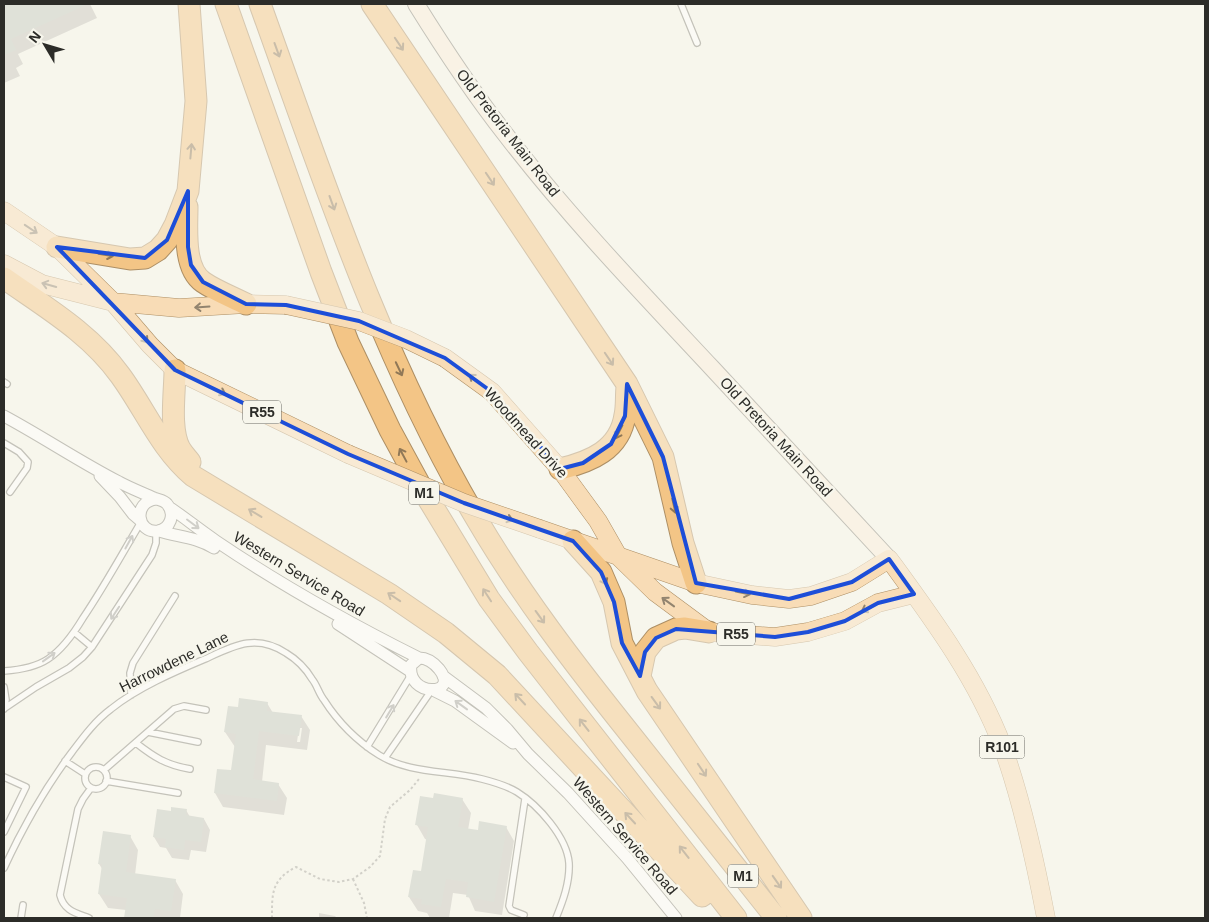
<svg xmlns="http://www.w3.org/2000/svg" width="1209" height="922" font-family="Arial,sans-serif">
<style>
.shadow{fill:#0003;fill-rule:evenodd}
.building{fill:#c2c8bf}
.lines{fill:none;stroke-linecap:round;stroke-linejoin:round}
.lane-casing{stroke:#86857c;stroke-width:8}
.street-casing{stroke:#86857c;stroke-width:13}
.secondary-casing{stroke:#86857c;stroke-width:18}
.primary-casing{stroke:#ad8f65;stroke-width:19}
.highway-casing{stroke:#ad8f65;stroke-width:23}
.path{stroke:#a5a49d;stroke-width:2;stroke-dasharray:2.5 2.5;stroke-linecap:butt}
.lane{stroke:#fff;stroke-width:5.5}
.street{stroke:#fff;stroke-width:11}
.secondary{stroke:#fbeedb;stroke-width:16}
.primary{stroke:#f8dcb6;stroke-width:18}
.highway{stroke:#f3c586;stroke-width:21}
.primary-bridge-casing{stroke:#ad8f65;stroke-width:19;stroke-linecap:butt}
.primary-bridge{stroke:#f8dcb6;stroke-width:18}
.oneway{stroke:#907857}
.oneway2{stroke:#92846f}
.oneway3{stroke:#a0a09e}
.marked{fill:none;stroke:#1d4ed8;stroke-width:4;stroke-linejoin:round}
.labels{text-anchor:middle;stroke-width:5;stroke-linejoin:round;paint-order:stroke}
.shield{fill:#f7f6ec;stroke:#696963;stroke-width:1}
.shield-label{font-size:14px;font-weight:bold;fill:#2c2c28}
.street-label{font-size:15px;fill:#2c2c28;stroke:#f7f6ec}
</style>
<rect width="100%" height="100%" fill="#f7f6ec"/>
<path class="shadow" d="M 4,4 L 90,4 L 97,18 L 18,54 L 23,64 L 16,68 L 20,76 L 4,83 Z
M 267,703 L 273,713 L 301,716 L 310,730 L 307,750 L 266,745 L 262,782 L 278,784 L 287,798 L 284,815 L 223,807 L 215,793 L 232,772 L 235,747 L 225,732 L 239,709 ZM 299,728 L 302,728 L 300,742 L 297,742 Z
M 434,799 L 462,799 L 471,813 L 468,830 L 479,832 L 506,827 L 514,841 L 502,915 L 475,911 L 468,895 L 453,893 L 449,918 L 430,918 L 427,913 L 418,911 L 409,897 L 422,872 L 428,840 L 425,839 L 417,825 Z
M 186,810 L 190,817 L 204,819 L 210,830 L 206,852 L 191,850 L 189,860 L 172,858 L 166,848 L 160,847 L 154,837 L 172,812 Z
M 130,836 L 138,850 L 135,875 L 175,880 L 183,894 L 180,918 L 125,918 L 126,910 L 108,908 L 99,894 L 103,870 L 99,864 Z
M 319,913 L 335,916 L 337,918 L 319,918 Z"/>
<path class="building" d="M 4,4 L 88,4 L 11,39 L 16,50 L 4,55 Z
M 239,698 L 268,702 L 267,711 L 302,715 L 299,736 L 259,731 L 253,779 L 279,783 L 277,801 L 214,793 L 217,769 L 231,770 L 236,734 L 224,732 L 228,706 L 238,707 Z
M 434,793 L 463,798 L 458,827 L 478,830 L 479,821 L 507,826 L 494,902 L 466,897 L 468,882 L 446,879 L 441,907 L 421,904 L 422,899 L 408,897 L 413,870 L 421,871 L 428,827 L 415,825 L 420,796 L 433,798 Z
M 171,807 L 187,809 L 186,815 L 204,818 L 201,842 L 185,840 L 184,850 L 165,847 L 166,839 L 153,837 L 157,809 L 171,811 Z
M 103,831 L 131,835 L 126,872 L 176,879 L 171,911 L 155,909 L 153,918 L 124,918 L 127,898 L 98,894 L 102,864 L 98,864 Z"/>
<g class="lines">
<defs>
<path id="lane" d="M 681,4 L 697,43
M 4,382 L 7,384
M 4,443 L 19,452 L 28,462 L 27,468 L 10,492
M 74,632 L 92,647
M 4,671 C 18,670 36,667 48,659 C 63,649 74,633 83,618 C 104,587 122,554 141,522
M 4,687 L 6,700 L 4,709
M 131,695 L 130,673 L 133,663 L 175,596
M 5,708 L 36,687 L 69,668 L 83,657 L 92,647 L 152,555 L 156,543 L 156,531
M 148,732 L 198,742
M 136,743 C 154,757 166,765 190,769
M 367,747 L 411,675
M 385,758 L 431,691
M 65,761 L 85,774
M85 778a11 11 0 1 1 22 0a11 11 0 1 1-22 0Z
M 104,770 L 174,709 L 184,706 L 206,710
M 4,777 L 26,787 L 4,832
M 106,781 L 178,793
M 4,868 C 23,827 45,788 72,752 C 84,736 95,721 111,709 C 137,688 174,672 205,659 C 233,646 256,633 286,653 C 296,659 306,669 312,679 C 317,685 319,694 324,700 C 338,722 357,741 379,755 C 410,774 448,770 482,779 C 494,782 507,786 517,792 C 538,805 567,837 569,863 C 570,882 563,901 556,918
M 524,915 L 511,910 L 509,906 L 525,799
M 21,918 L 23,905
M 89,918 C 76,913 64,911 60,895 L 78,809 L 83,799 L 91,788"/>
<path id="street" d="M 4,416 C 43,437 80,462 119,482 C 130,488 143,493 154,498 C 159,500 164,500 167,504 C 176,514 170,529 158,531 C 137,534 132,502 156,499
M 100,476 L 120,497 L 133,514 L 140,520
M 169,507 C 185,518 200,530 216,541 C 281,585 349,623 419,658
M 159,531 C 179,537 196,537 214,548
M 338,624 L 410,671
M 419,658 C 427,658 434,663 439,669 C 461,697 406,697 411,665 Z
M 443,676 L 486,708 L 507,729 L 528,754 L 568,793 L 627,858 L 676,918
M 435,691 L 455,701 L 513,743"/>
<path id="secondary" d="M 416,4 C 444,49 473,93 506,135 C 569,217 641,292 712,368 C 771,431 830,495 889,559"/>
<path id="primary" d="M 4,211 L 57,247 L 113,302 L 150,345 L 175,370 L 348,454
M 4,264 L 42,284 L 113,302 L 179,308 L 246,304 L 286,305
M 445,358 L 492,392 L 560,469 L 598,521 L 618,556 L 655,592 L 709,632 L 775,637 L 808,632 L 845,621 L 878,603 L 914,594
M 540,529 L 696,583 L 752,595 L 789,599 L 811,596 L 852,582 L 889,559 C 932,618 976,677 1002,745 C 1022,800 1035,860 1046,918"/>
<path id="highway" d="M 226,4 L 321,272 L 348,342 L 390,430 L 421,487 L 489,599 L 528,652 L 736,918
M 260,4 C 323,179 381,357 476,518 C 521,595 575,665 631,735 C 679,796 728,857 776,918
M 372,4 L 627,384 L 663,457 L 683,543 L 696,583
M 187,207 C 187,229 183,268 203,282 C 216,291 232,297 246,304
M 57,247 L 130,259 L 145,258 L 158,250 L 167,240 L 175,225 L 188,191 L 196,101 L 189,4
M 4,278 C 45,307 90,333 120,375 C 145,409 160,448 193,476 L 389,594 L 446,633 L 497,675 L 702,896
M 175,370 C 175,392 169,429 180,449 C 183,454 187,458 190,462
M 560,469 C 590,462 620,450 625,415 C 627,406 626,396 627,387
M 573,541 L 601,572 L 614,602 L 622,643 L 647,691 L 801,918
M 640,676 L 645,652 L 656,638 L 676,629 L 685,628 L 709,632"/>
</defs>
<use href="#lane" class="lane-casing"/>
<use href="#street" class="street-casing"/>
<use href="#secondary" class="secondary-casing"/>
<use href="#primary" class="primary-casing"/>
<use href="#highway" class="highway-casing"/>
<path class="path" d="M 353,879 L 364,903 L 367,918
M 272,918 C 272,894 271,880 296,867 L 320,879 L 339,882 L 353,879 L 370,867 L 380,856 L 385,819 L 390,807 L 410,790 L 419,779"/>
<use href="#lane" class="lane"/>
<use href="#street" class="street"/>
<use href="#secondary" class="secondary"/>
<use href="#primary" class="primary"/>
<use href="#highway" class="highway"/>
<defs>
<path id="primary-bridge" d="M 286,305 L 359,321 L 406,339 L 445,358
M 348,454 L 464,503 L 540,529"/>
</defs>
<use href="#primary-bridge" class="primary-bridge-casing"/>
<use href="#primary-bridge" class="primary-bridge"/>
</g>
<defs><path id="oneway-shaft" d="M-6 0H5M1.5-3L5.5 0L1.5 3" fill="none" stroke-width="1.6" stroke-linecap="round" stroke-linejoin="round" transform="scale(1.25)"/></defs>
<g class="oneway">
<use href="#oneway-shaft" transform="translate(399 44) rotate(56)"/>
<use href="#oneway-shaft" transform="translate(277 50) rotate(70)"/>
<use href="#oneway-shaft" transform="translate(191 151) rotate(-85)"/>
<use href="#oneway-shaft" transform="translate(490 179) rotate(56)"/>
<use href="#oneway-shaft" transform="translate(332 203) rotate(70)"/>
<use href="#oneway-shaft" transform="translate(106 255) rotate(9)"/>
<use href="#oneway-shaft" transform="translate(609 359) rotate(56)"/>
<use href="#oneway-shaft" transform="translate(399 369) rotate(65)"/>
<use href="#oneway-shaft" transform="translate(619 432) rotate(117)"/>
<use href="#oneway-shaft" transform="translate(403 455) rotate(-118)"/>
<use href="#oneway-shaft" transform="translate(674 506) rotate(77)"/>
<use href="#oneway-shaft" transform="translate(255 513) rotate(-149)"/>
<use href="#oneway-shaft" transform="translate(603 578) rotate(65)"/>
<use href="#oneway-shaft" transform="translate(487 595) rotate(-123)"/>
<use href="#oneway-shaft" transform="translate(394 597) rotate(-146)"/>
<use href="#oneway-shaft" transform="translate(540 617) rotate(54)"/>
<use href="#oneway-shaft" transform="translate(520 699) rotate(-133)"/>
<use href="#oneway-shaft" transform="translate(656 703) rotate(54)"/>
<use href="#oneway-shaft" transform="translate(584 725) rotate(-128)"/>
<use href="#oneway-shaft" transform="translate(702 770) rotate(56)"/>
<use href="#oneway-shaft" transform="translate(630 818) rotate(-133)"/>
<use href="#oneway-shaft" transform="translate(684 852) rotate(-128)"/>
<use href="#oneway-shaft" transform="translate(777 882) rotate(55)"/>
</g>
<g class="oneway2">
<use href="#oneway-shaft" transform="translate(31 229) rotate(34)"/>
<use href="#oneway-shaft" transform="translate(49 285) rotate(-164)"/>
<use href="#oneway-shaft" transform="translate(202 307) rotate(176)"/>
<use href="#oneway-shaft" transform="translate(143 337) rotate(50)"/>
<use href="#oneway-shaft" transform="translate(475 379) rotate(-143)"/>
<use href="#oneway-shaft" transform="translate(219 391) rotate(26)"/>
<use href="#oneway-shaft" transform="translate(506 518) rotate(19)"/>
<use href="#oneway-shaft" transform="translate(743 593) rotate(12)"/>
<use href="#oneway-shaft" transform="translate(668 602) rotate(-144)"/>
<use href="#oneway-shaft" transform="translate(868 608) rotate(152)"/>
</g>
<g class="oneway3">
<use href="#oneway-shaft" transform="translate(193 524) rotate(37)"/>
<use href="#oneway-shaft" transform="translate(129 542) rotate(-61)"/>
<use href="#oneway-shaft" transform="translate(115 613) rotate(123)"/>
<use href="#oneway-shaft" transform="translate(49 657) rotate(-36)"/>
<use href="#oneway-shaft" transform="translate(461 705) rotate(-144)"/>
<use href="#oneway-shaft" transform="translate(390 711) rotate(-59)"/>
</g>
<path d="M0 0H1209V922H0ZM 188,191 L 188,247 L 191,265 L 203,282 L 246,304 L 286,305 L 359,321 L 445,358 L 492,392 L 560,469 L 583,463 L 611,444 L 625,416 L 627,384 L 663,457 L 696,583 L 789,599 L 852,582 L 889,559 L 914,594 L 878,603 L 845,621 L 808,632 L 775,637 L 676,629 L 656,638 L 645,652 L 640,676 L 622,643 L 614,602 L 601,572 L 573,541 L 464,503 L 348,454 L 175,370 L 57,247 L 145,258 L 167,240 Z" fill="#f7f6ec" fill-opacity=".55" fill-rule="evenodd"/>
<path class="marked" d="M 188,191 L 188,247 L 191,265 L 203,282 L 246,304 L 286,305 L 359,321 L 445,358 L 492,392 L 560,469 L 583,463 L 611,444 L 625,416 L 627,384 L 663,457 L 696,583 L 789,599 L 852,582 L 889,559 L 914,594 L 878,603 L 845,621 L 808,632 L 775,637 L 676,629 L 656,638 L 645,652 L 640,676 L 622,643 L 614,602 L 601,572 L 573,541 L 464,503 L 348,454 L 175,370 L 57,247 L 145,258 L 167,240 Z"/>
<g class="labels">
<g class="shield">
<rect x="243" y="400.5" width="38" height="23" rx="4"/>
<rect x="409" y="481.5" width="30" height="23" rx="4"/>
<rect x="717" y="622.5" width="38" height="23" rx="4"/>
<rect x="979.5" y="735.5" width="45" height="23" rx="4"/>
<rect x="728" y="864.5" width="30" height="23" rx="4"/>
</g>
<g class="shield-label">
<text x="262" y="417">R55</text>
<text x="424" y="498">M1</text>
<text x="736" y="639">R55</text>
<text x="1002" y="752">R101</text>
<text x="743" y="881">M1</text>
</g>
<g class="street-label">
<text transform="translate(508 133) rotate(52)" y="5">Old Pretoria Main Road</text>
<text transform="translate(526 433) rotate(48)" y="5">Woodmead Drive</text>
<text transform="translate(776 437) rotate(47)" y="5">Old Pretoria Main Road</text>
<text transform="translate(299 574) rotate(31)" y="5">Western Service Road</text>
<text transform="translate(174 662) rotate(-26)" y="5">Harrowdene Lane</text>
<text transform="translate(625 836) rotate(49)" y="5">Western Service Road</text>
</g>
</g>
<rect width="1209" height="922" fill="none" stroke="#2c2c28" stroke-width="10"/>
<g transform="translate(45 45) rotate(308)" stroke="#f7f6ec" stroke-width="4" paint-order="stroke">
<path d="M0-4L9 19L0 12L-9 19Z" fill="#2c2c28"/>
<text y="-8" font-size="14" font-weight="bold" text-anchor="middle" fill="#2c2c28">N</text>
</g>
</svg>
